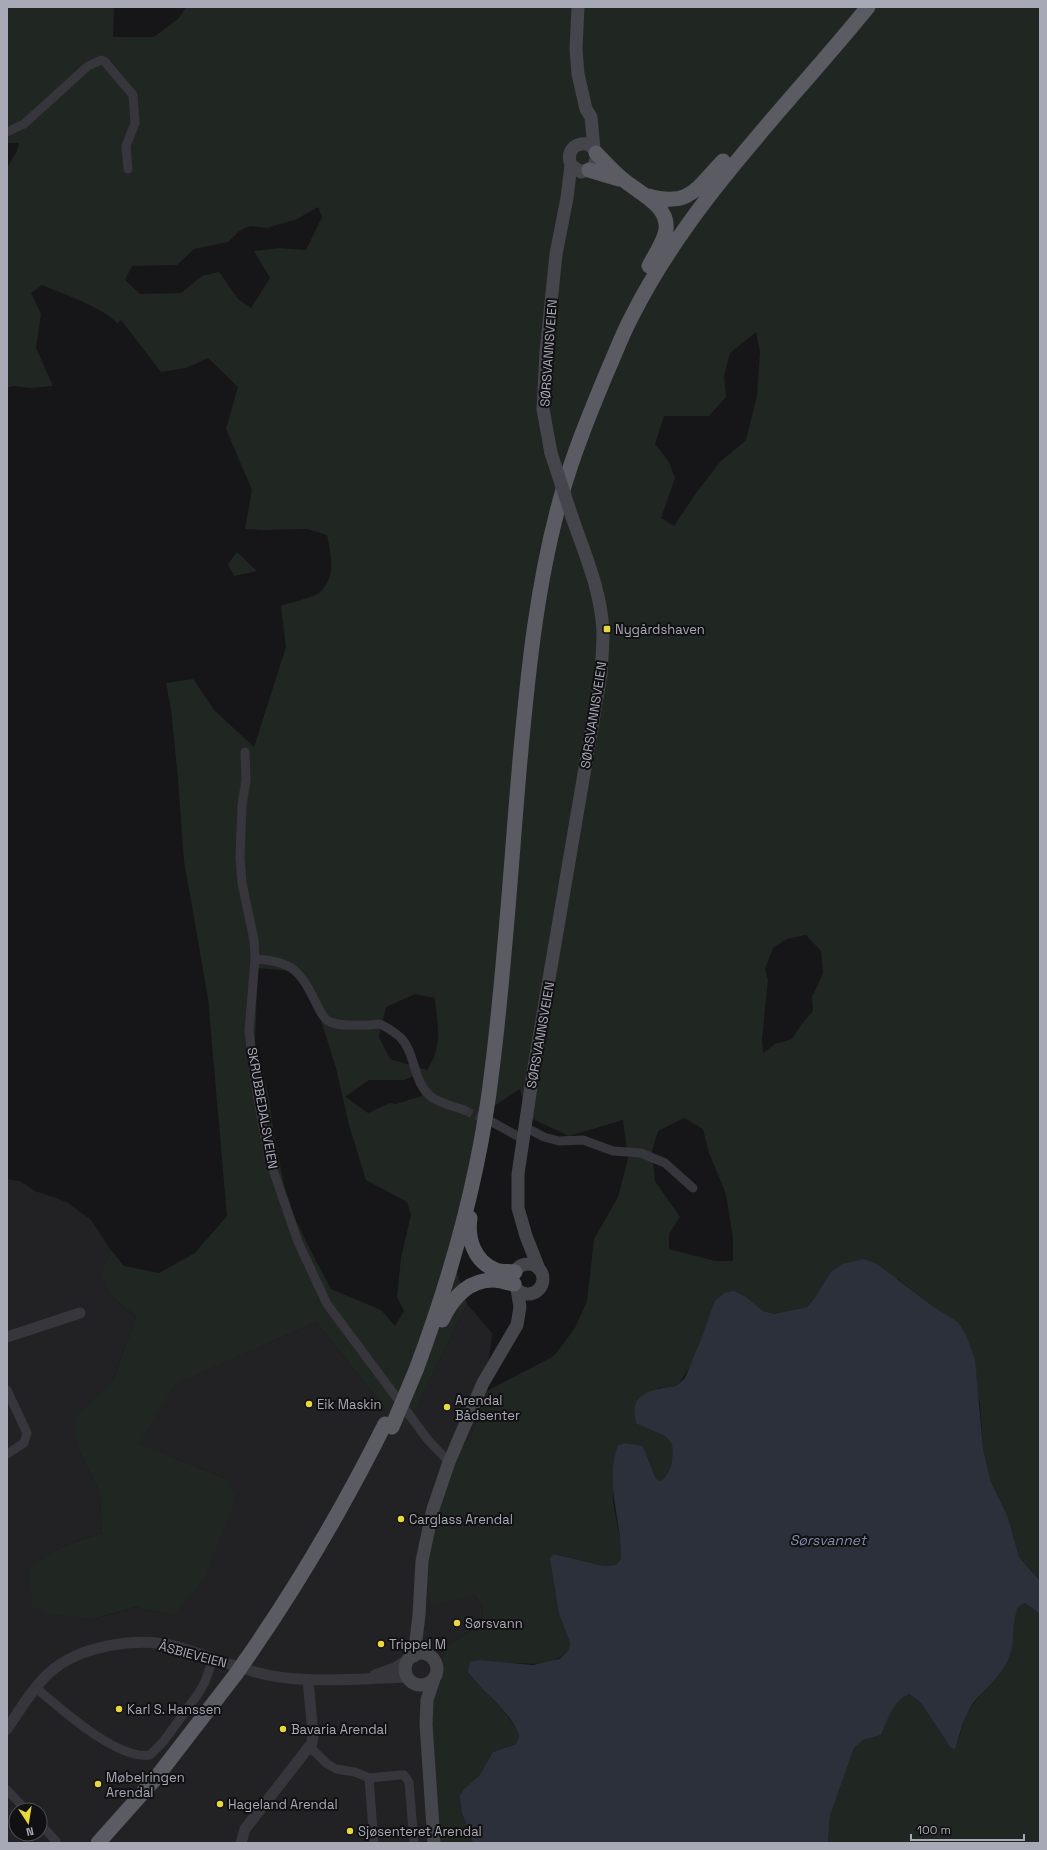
<svg xmlns="http://www.w3.org/2000/svg" width="1047" height="1850" font-family="'Space Grotesk',sans-serif">
<style>
.built{fill:#222124;fill-rule:evenodd}
.green{fill:#202722;fill-rule:evenodd}
.water{fill:#2c303a}
.lines{fill:none;stroke-linecap:round;stroke-linejoin:round}
.minor-tunnel{stroke:#333337;stroke-width:9;stroke-dasharray:9 4.5;stroke-linecap:butt}
.minor{stroke:#37363c;stroke-width:9}
.tertiary{stroke:#37363c;stroke-width:11}
.secondary{stroke:#45454c;stroke-width:13}
.trunk{stroke:#5b5b64;stroke-width:15}
.secondary-bridge{stroke:#45454c;stroke-width:13}
.trunk-bridge{stroke:#5b5b64;stroke-width:15}
.poi-dot{fill:#e8d83d;stroke:#111012;stroke-width:1.5}
.labels{text-anchor:middle;stroke-width:4;stroke-linejoin:round;paint-order:stroke}
.street-label{font-size:13px;fill:#a8a9b6;stroke:#111012}
.poi-label{font-size:13px;fill:#a8a9b6;stroke:#111012;text-anchor:start}
.water-label{font-size:14px;font-style:italic;fill:#818eaf;stroke:#111012}
</style>
<rect width="100%" height="100%" fill="#161517"/>
<path class="built" d="M 7,1179 L 20,1181 L 35,1191 L 67,1202 L 91,1220 L 111,1250 L 102,1274 L 114,1299 L 136,1316 L 113,1381 L 101,1394 L 80,1453 L 100,1493 L 102,1533 L 62,1547 L 93,1619 L 135,1607 L 165,1614 L 227,1479 L 138,1444 L 174,1384 L 316,1322 L 380,1402 L 405,1429 L 467,1304 L 492,1333 L 485,1392 L 472,1434 L 441,1476 L 474,1595 L 483,1605 L 482,1625 L 444,1647 L 442,1671 L 429,1714 L 438,1843 L 7,1843 ZM 16,1810 L 40,1810 L 40,1834 L 16,1834 Z"/>
<path class="green" d="M 7,7 L 114,7 L 113,37 L 154,37 L 179,18 L 186,7 L 1040,7 L 1040,1581 L 1019,1557 L 1008,1517 L 991,1482 L 983,1448 L 980,1404 L 958,1322 L 934,1307 L 898,1279 L 830,1273 L 815,1297 L 807,1307 L 774,1314 L 763,1311 L 746,1297 L 714,1302 C 705,1328 696,1366 676,1386 L 658,1388 L 637,1424 L 665,1436 L 672,1444 C 673,1459 673,1471 661,1481 L 656,1479 L 643,1446 L 625,1443 L 618,1445 L 613,1501 L 621,1544 L 621,1559 L 616,1565 L 604,1566 L 554,1554 L 559,1614 L 570,1643 L 568,1651 C 546,1670 532,1662 507,1663 C 494,1663 480,1669 468,1672 C 484,1695 509,1709 519,1736 L 516,1744 L 493,1752 L 479,1776 L 464,1789 L 462,1813 L 473,1843 L 438,1843 L 429,1714 L 442,1671 L 444,1647 L 482,1625 L 483,1605 L 474,1595 L 431,1605 L 424,1566 L 441,1476 L 472,1434 L 485,1392 L 554,1356 L 575,1328 L 587,1301 L 594,1239 L 618,1197 L 628,1158 L 623,1120 L 569,1136 L 526,1116 L 520,1089 L 494,1106 L 454,1264 L 467,1304 L 405,1430 L 380,1402 L 316,1322 L 175,1384 L 139,1444 L 227,1479 L 236,1498 L 204,1579 L 176,1613 L 165,1614 L 135,1607 L 93,1619 L 48,1614 L 32,1607 L 29,1569 L 62,1547 L 102,1533 L 100,1493 L 80,1453 L 75,1434 L 76,1417 L 113,1381 L 136,1316 L 114,1299 L 101,1274 L 111,1250 L 124,1266 L 159,1273 L 195,1253 L 227,1216 L 208,998 L 184,861 L 178,779 L 171,709 L 166,683 L 193,679 L 215,711 L 254,747 L 286,647 L 281,606 C 289,603 314,597 319,593 C 337,578 331,554 327,535 L 307,529 L 263,530 L 245,529 L 252,490 L 226,429 L 238,387 L 208,358 L 186,368 L 161,372 L 121,320 L 118,324 C 101,306 65,295 42,285 L 31,293 L 41,314 L 36,348 L 53,386 L 31,388 L 13,386 L 7,388 L 7,168 L 17,151 L 19,143 L 7,143 ZM 318,207 L 322,217 L 306,250 L 279,248 L 254,251 L 270,278 L 251,308 L 238,299 L 219,272 L 202,276 L 181,293 L 140,294 L 125,280 L 132,266 L 177,265 L 194,249 L 228,242 L 239,231 L 250,226 L 267,228 L 297,219 ZM 756,332 L 760,352 L 757,396 L 746,440 L 720,462 L 699,489 L 674,526 L 661,518 L 675,478 L 669,462 L 655,444 L 664,416 L 709,416 L 726,397 L 724,376 L 730,353 ZM 806,935 L 821,951 L 823,973 L 812,997 L 813,1011 L 801,1025 L 792,1039 L 775,1044 L 763,1053 L 762,1039 L 768,980 L 765,969 L 773,948 L 787,939 ZM 258,968 L 292,971 L 315,1002 L 336,1068 L 349,1125 L 366,1180 L 407,1202 L 411,1215 L 401,1258 L 397,1297 L 404,1311 L 395,1326 L 381,1310 L 331,1289 L 314,1257 L 296,1221 L 284,1185 L 273,1128 L 269,1098 L 255,1044 ZM 415,994 L 435,998 C 437,1027 444,1045 427,1070 L 390,1059 L 379,1037 L 386,1007 ZM 419,1074 L 422,1096 L 396,1104 L 390,1103 L 368,1113 L 345,1097 L 369,1080 L 404,1080 ZM 684,1118 L 703,1129 L 709,1153 L 726,1194 L 733,1238 L 733,1261 L 715,1261 L 669,1249 L 669,1234 L 680,1217 L 655,1181 L 652,1151 L 658,1131 Z
M 237,552 L 256,570 L 257,571 L 234,576 L 228,564 Z
M 1025,1603 L 1040,1614 L 1040,1843 L 828,1843 L 830,1816 L 854,1748 L 863,1740 L 881,1735 C 888,1720 893,1700 908,1694 L 921,1703 L 950,1747 L 955,1750 L 967,1713 L 1010,1655 L 1013,1618 L 1018,1607 Z"/>
<path class="water" d="M 864,1259 L 877,1264 L 934,1307 L 958,1322 L 966,1335 L 975,1360 L 983,1448 L 991,1482 L 1008,1517 L 1019,1557 L 1040,1581 L 1040,1614 L 1025,1603 L 1018,1607 C 1011,1624 1015,1640 1010,1655 C 1004,1674 986,1687 974,1702 C 964,1715 960,1734 955,1750 L 950,1747 L 921,1703 L 909,1694 C 893,1700 888,1720 881,1735 L 863,1740 L 854,1748 L 830,1816 L 828,1843 L 473,1843 L 462,1813 L 460,1796 L 464,1789 L 479,1776 L 493,1752 L 516,1744 L 519,1736 C 510,1709 484,1695 468,1672 L 470,1662 L 478,1660 L 533,1665 L 559,1659 L 568,1651 L 570,1643 L 559,1614 L 550,1558 L 554,1554 L 604,1566 L 616,1565 L 621,1559 C 622,1521 604,1483 618,1445 L 625,1443 L 643,1446 L 656,1479 L 661,1481 C 673,1471 673,1458 672,1444 L 665,1436 L 637,1424 C 626,1393 653,1389 676,1386 L 685,1378 L 702,1337 L 714,1302 L 724,1293 L 734,1291 L 746,1297 L 763,1311 L 774,1314 L 807,1307 L 815,1297 L 830,1273 L 842,1264 Z"/>
<g class="lines">
<path class="minor-tunnel" d="M 464,1110 L 489,1121"/>
<path class="minor" d="M 7,132 L 24,124 L 88,66 L 101,60 L 105,62 L 133,95 L 135,123 L 126,146 L 128,169
M 245,752 L 246,780 L 242,805 L 240,857 L 242,883 L 254,940 L 255,959 L 249,1031 L 257,1094 L 269,1158 L 298,1242 L 327,1304 L 428,1440 L 449,1462
M 255,959 C 293,961 300,971 316,1003 C 319,1009 322,1017 328,1021 C 339,1027 358,1025 370,1025 C 373,1025 377,1024 379,1024 C 386,1026 395,1033 400,1037 C 417,1054 412,1084 433,1098 C 442,1104 453,1106 464,1110
M 492,1122 L 523,1139
M 525,1127 L 544,1137 L 559,1141 L 583,1140 L 613,1151 L 641,1153 L 665,1163 L 693,1188
M 7,1390 L 27,1433 L 24,1443 L 7,1454
M 36,1688 C 60,1708 117,1760 150,1755 L 163,1742 L 198,1694 L 205,1682 L 213,1659
M 310,1747 L 326,1763 L 336,1769 L 355,1772 L 369,1778
M 7,1790 L 26,1810
M 40,1824 L 56,1841
M 374,1843 L 369,1778 L 400,1775 L 404,1775 L 409,1782 L 414,1843"/>
<path class="tertiary" d="M 7,1337 L 80,1313
M 375,1675 L 395,1668 L 409,1659
M 7,1729 C 20,1710 32,1689 49,1673 C 80,1645 139,1636 178,1647 C 205,1655 232,1666 259,1673 C 294,1682 329,1680 365,1679 C 379,1678 393,1678 407,1677
M 241,1843 L 245,1829 L 312,1743 L 313,1734 L 308,1680"/>
<path class="secondary" d="M 578,7 L 576,49 L 578,74 L 586,109 L 591,117 L 594,149 L 597,157 L 593,168 L 581,172 L 571,165 C 566,152 574,142 588,144 L 594,149
M 551,453 L 543,409 L 546,352 L 556,254 L 567,198 L 571,165
M513 1279a15 15 0 1 1 30 0a15 15 0 1 1-30 0Z
M 539,1269 L 526,1236 L 518,1208 L 518,1174 L 533,1073 L 601,674 C 602,660 603,645 603,631 C 601,591 585,554 572,517
M405 1669a16 16 0 1 1 32 0a16 16 0 1 1-32 0Z
M 414,1656 L 419,1615 L 422,1561 L 433,1509 L 449,1462 L 483,1383 L 517,1325 L 520,1307 L 517,1289
M 434,1679 L 427,1700 L 426,1724 L 434,1843"/>
<path class="trunk" d="M 596,153 C 605,162 614,173 625,181 C 641,194 669,206 666,230 C 664,242 654,256 649,266
M 589,170 L 619,179
M 648,196 C 690,207 696,189 723,161
M 470,1218 C 467,1238 474,1262 496,1270 C 502,1272 509,1271 515,1272
M 442,1320 C 452,1299 467,1280 493,1280 C 500,1280 507,1283 514,1284
M 416,1370 C 452,1274 480,1173 492,1070 C 505,967 511,863 520,760 C 528,672 537,582 561,497 C 573,454 590,413 607,372 C 615,354 622,335 631,318 C 690,200 786,108 868,7
M 245,1661 C 298,1585 344,1506 385,1424
M 98,1843 L 155,1779 L 236,1674"/>
<path class="secondary-bridge" d="M 551,453 L 572,517"/>
<path class="trunk-bridge" d="M 392,1427 L 416,1370
M 236,1674 L 245,1661"/>
</g>
<g class="poi-dot">
<rect x="603" y="625" width="8" height="8" rx="2"/>
<circle cx="309" cy="1404" r="4"/>
<circle cx="447" cy="1407" r="4"/>
<circle cx="401" cy="1519" r="4"/>
<circle cx="457" cy="1623" r="4"/>
<circle cx="381" cy="1644" r="4"/>
<circle cx="119" cy="1709" r="4"/>
<circle cx="283" cy="1729" r="4"/>
<circle cx="98" cy="1784" r="4"/>
<circle cx="220" cy="1804" r="4"/>
<circle cx="350" cy="1831" r="4"/>
</g>
<g class="labels">
<g class="street-label">
<text transform="translate(548 353) rotate(-86)" y="5">SØRSVANNSVEIEN</text>
<text transform="translate(593 715) rotate(-81)" y="5">SØRSVANNSVEIEN</text>
<text transform="translate(540 1035) rotate(-80)" y="5">SØRSVANNSVEIEN</text>
<text transform="translate(263 1108) rotate(80)" y="5">SKRUBBEDALSVEIEN</text>
<text transform="translate(193 1654) rotate(15)" y="5">ÅSBIEVEIEN</text>
</g>
<g class="poi-label">
<text x="615" y="634">Nygårdshaven</text>
<text x="455" y="1405">Arendal<tspan x="455" dy="15">Bådsenter</tspan></text>
<text x="317" y="1409">Eik Maskin</text>
<text x="409" y="1524">Carglass Arendal</text>
<text x="465" y="1628">Sørsvann</text>
<text x="389" y="1649">Trippel M</text>
<text x="127" y="1714">Karl S. Hanssen</text>
<text x="291" y="1734">Bavaria Arendal</text>
<text x="106" y="1782">Møbelringen<tspan x="106" dy="15">Arendal</tspan></text>
<text x="228" y="1809">Hageland Arendal</text>
<text x="358" y="1836">Sjøsenteret Arendal</text>
</g>
<g class="water-label">
<text x="828" y="1545">Sørsvannet</text>
</g>
</g>
<rect width="1047" height="1850" fill="none" stroke="#a8a9b6" stroke-width="16"/>
<g transform="translate(28 1822) rotate(168)"><circle r="19" fill="#111012" stroke="#4d4d54"/>
<path d="M0-3L7 15L0 10L-7 15Z" fill="#e8d83d"/>
<text y="-6" font-size="11" font-weight="bold" text-anchor="middle" fill="#a8a9b6">N</text>
</g>
<path d="M911 1834v6h113v-6" fill="none" stroke="#a8a9b6" stroke-width="2"/>
<text x="917" y="1834" font-size="12" fill="#a8a9b6" stroke="#111012" stroke-width="3" paint-order="stroke">100 m</text>
</svg>
